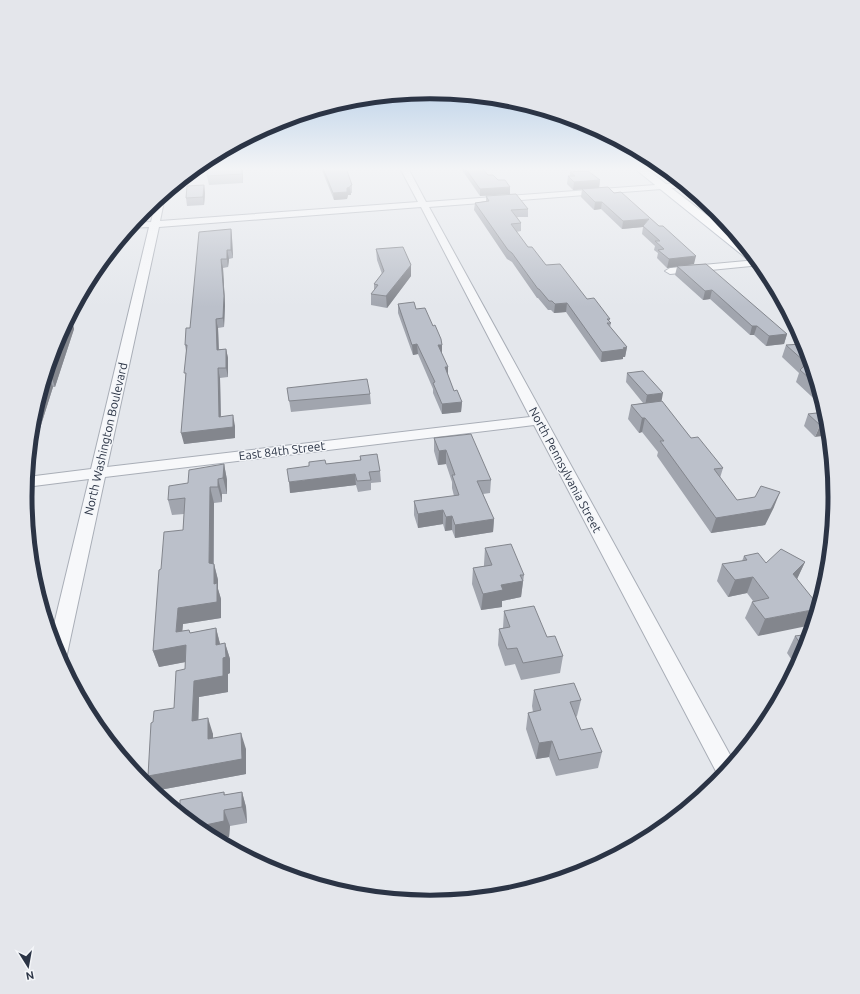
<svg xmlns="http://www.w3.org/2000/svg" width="860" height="994" font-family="Ubuntu,sans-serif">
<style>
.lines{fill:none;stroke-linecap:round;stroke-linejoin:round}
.minor-casing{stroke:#a9aeb7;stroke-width:2}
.major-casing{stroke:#a3abb8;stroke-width:2}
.minor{fill:#f7f8fa;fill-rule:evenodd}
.major{fill:#fff;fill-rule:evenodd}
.wall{fill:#a1a5ae}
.shaded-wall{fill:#83868d}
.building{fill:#bbc0ca;stroke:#83868d}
.labels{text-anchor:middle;stroke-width:3;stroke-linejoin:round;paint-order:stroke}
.street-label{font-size:12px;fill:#2b3445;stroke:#f4f6f9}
.rim{fill:none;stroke:#2b3445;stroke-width:5}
</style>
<rect width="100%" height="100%" fill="#e4e7ec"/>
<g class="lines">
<defs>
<path id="minor" d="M 400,168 L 408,168 L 426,202 L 682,183 L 687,187 L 429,207 L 734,762 L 720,779 L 534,425 L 105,477 L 67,654 L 64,660 L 61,661 L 56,652 L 51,637 L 89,479 L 26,487 L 27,477 L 91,469 L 149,227 L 129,228 L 133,223 L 151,222 L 156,201 L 164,194 L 165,196 L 160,221 L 418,202 ZM 421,207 L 530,417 L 107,467 L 159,227 Z
M 757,260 L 761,265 L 670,274 L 665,271 L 670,268 Z"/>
<path id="major" d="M 634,168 L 645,168 L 742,242 L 759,262 L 751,262 Z"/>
</defs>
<use href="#minor" class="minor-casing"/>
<use href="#major" class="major-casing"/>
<use href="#minor" class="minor"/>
<use href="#major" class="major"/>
</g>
<path class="wall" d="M 208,168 L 243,168 L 243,183 L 209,185 L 207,176 Z
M 321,168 L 346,168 L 352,185 L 352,193 L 351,193 L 351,195 L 348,195 L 347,199 L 334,200 Z
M 462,168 L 482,168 L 488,175 L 510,187 L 510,194 L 480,196 L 462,170 Z
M 570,172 L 600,180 L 599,188 L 573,190 L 567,184 L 568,176 L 570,176 Z
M 204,185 L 205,193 L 204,205 L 187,206 L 186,198 Z
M 608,187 L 694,264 L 683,266 L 787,334 L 784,344 L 766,346 L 754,335 L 750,335 L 710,299 L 703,300 L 675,275 L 677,267 L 667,268 L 657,258 L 658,253 L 654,250 L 655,246 L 642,234 L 643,227 L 622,229 L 601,209 L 594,210 L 581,197 L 582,189 Z
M 486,196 L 528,209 L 528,217 L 517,217 L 521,223 L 521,231 L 516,232 L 528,247 L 546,265 L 587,299 L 610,319 L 609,321 L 611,323 L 610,327 L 627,347 L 625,357 L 623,357 L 623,359 L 601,362 L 566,312 L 554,313 L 551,310 L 548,310 L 538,298 L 537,298 L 512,262 L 507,259 L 474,210 L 475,203 L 486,201 Z
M 231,229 L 232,238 L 233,258 L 229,259 L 228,267 L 223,268 L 225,305 L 224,327 L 218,328 L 219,349 L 226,349 L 228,358 L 228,377 L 220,378 L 221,417 L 235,426 L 235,438 L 184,444 L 186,351 L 185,345 L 190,328 Z
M 376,249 L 411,276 L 387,308 L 371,305 L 371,294 L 374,290 L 374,284 L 382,274 L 377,260 Z
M 88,290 L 73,325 L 74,329 L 55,387 L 53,387 L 30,460 L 29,460 L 33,418 L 56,342 Z
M 398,304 L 416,309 L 433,326 L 442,345 L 442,354 L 448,376 L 454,391 L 462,402 L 461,412 L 442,414 L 433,393 L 433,389 L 418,354 L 413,355 L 398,313 Z
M 786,345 L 806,347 L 825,409 L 796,382 L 799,373 L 782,357 Z
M 627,373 L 661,401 L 691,438 L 723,468 L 720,478 L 737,500 L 774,507 L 765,525 L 711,533 L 657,456 L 658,452 L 642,432 L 639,433 L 628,419 L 631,405 L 643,403 L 626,382 Z
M 287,388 L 370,394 L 371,404 L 291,412 Z
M 825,412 L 815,437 L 804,426 L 808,414 Z
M 434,438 L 491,480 L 490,493 L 483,494 L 494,519 L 493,532 L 455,538 L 452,530 L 445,531 L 443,524 L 418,528 L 414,515 L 414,501 L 454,496 L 452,488 L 452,482 L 446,464 L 438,465 L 434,451 Z
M 360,456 L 380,471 L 381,482 L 371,483 L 371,490 L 358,492 L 356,485 L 290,493 L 326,464 L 360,460 Z
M 224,464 L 227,480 L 227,494 L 222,494 L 222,502 L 214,503 L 214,564 L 218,580 L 218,589 L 221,599 L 221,618 L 183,624 L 182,631 L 189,630 L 190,633 L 216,628 L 220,644 L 225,643 L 230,659 L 230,673 L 228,674 L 228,692 L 199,697 L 198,720 L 213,734 L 213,738 L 246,749 L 246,774 L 154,791 L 153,722 L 174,708 L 185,669 L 185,662 L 159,667 L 153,651 L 161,569 L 183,530 L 184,514 L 172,515 L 168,500 L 188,483 Z
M 485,548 L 524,575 L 521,597 L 502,601 L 502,607 L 481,610 L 472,584 L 473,568 L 484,566 L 484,564 Z
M 744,556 L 766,563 L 805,562 L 797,579 L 758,636 L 745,618 L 752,602 L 753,601 L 747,593 L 728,597 L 717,581 L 722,564 L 742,561 Z
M 504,611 L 547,637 L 563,656 L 560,673 L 521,680 L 515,664 L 505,666 L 498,645 L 499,629 L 503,628 Z
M 810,634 L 804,652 L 796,666 L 787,653 L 795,636 Z
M 534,690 L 581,700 L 577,716 L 576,717 L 581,730 L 602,752 L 598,768 L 556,776 L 549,757 L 536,759 L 526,729 L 528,713 L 533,712 L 532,706 Z
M 224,792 L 225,795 L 242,792 L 246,807 L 247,823 L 230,826 L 229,837 L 180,805 Z"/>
<path class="shaded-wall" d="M 242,168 L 243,168 L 243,183 L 242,174 Z
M 600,180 L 599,188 L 573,190 L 574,182 Z
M 204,185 L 205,193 L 204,205 L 203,197 Z
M 350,187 L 351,195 L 348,195 L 347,199 L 334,200 L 333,193 L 347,188 Z
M 510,187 L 510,194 L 480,196 L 480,189 Z
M 595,202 L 602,202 L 601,209 L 594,210 Z
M 649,219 L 643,226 L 643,227 L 622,229 L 623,221 Z
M 231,229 L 232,238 L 233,258 L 231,250 Z
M 227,250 L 229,259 L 228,267 L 227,259 Z
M 696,256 L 694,264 L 667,268 L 669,259 Z
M 221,259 L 223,268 L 225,305 L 224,327 L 223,318 Z
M 411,265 L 411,276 L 387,308 L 386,296 Z
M 94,271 L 88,290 L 73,325 L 74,329 L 55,387 L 51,376 L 67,320 Z
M 712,290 L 710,299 L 703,300 L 705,291 Z
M 567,303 L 566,312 L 554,313 L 555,304 Z
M 216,319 L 218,328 L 219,359 L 217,350 Z
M 752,326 L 757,326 L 754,335 L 750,335 Z
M 787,334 L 784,344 L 766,346 L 769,336 Z
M 417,344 L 418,354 L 413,355 L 412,345 Z
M 438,345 L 442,345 L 442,354 L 437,355 Z
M 627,347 L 625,357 L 623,357 L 623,359 L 601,362 L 602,352 Z
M 226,349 L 228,358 L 228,377 L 226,368 Z
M 445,367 L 448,367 L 448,377 Z
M 218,368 L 220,378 L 221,427 L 219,417 Z
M 49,376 L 53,387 L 30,460 L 29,460 L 32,429 Z
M 663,393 L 661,404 L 645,406 L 647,395 Z
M 462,402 L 461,412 L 442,414 L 442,404 Z
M 233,415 L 235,426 L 235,438 L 184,444 L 181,433 Z
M 642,418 L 645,418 L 642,432 L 639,433 Z
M 828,424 L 829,435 L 815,437 L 820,425 Z
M 446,450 L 446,464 L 438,465 L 439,451 Z
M 224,464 L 227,480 L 227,494 L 223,478 Z
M 355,474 L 356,485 L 290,493 L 289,482 Z
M 218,479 L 222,494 L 222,502 L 218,487 Z
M 210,487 L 214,503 L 213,579 L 209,563 Z
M 780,492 L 774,507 L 765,525 L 711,533 L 716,518 Z
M 443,510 L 443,524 L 418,528 L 418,514 Z
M 452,516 L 452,530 L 445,531 L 446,517 Z
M 494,519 L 493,532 L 455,538 L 455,525 Z
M 805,562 L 797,579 L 786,591 L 793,574 Z
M 214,564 L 218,580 L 218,589 L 221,599 L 221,618 L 183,624 L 181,646 L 186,645 L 191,661 L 159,667 L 153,651 L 176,632 L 178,608 L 214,584 Z
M 753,577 L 747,593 L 728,597 L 735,580 Z
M 523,581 L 521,597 L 502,601 L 502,607 L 481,610 L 483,594 L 501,585 Z
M 817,609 L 812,625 L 758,636 L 765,619 Z
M 216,628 L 220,644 L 216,645 Z
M 225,643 L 230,659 L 230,673 L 228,674 L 228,692 L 199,697 L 198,737 L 192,721 L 194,681 L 223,658 Z
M 208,718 L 213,734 L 213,755 L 208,739 Z
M 241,733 L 246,749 L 246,774 L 154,791 L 148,776 Z
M 552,741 L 549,757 L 536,759 L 539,743 Z
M 242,792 L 246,807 L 247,823 L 242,807 Z
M 224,810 L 230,826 L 229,837 L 216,839 L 205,834 L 196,827 Z"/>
<path class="building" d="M 208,168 L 242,168 L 242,174 L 207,176 Z
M 323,168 L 346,168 L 352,185 L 350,186 L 350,187 L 347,188 L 347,192 L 333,193 Z
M 465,168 L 482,168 L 488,175 L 493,175 L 498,180 L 505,180 L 510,187 L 480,189 Z
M 588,171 L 600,180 L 574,182 L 568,176 L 575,176 L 570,172 Z
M 204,185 L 203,197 L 186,198 L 187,186 Z
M 608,187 L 614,193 L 621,192 L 659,226 L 663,226 L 696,256 L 669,259 L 658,250 L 664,249 L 655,241 L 660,241 L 643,226 L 649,219 L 623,221 L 602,202 L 595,202 L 582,189 Z
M 516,194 L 528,209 L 511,210 L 521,223 L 511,224 L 528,247 L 532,247 L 546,265 L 560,264 L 587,299 L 594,298 L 610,319 L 607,319 L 611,323 L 607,323 L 627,347 L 623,348 L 625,349 L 602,352 L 567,303 L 555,304 L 552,301 L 549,301 L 539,289 L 538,289 L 512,253 L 508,250 L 475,203 L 489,201 L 486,196 Z
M 231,229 L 231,250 L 227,250 L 227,259 L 221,259 L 224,296 L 223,318 L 216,319 L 217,350 L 226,349 L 226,368 L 218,368 L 219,417 L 233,415 L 233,427 L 181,433 L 186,373 L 184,373 L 187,345 L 185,345 L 186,328 L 190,328 L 199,232 Z
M 403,247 L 411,265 L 386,296 L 371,294 L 378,285 L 374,284 L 384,271 L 376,249 Z
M 706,264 L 787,334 L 769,336 L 757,326 L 752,326 L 712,290 L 705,291 L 677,266 Z
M 414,302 L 416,309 L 425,308 L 433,326 L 435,325 L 441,339 L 442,345 L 438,345 L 448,367 L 445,367 L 454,391 L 457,390 L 462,402 L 442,404 L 433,383 L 435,382 L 417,344 L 412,345 L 398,304 Z
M 68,319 L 70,319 L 51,376 L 49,376 L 32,429 L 33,418 L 56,342 Z
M 802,344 L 806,347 L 810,362 L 808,362 L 811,365 L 818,386 L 800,370 L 808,362 L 805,362 L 786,345 Z
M 643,371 L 663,393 L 647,395 L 627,373 Z
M 367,379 L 370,394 L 289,401 L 287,388 Z
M 662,401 L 691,438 L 698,437 L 723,468 L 714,469 L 737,500 L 755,497 L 761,486 L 780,492 L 771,509 L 716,518 L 660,441 L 664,441 L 645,418 L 642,418 L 631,405 Z
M 825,412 L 827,418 L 828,424 L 820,425 L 808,414 Z
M 471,434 L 491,480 L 477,481 L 494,519 L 455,525 L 452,516 L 446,517 L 443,510 L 418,514 L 414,501 L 459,495 L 452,475 L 455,475 L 446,450 L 439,451 L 434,438 Z
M 377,454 L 380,471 L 369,472 L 371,480 L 357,481 L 355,474 L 289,482 L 287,469 L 309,466 L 309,462 L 325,460 L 326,464 L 361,460 L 360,456 Z
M 224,464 L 223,478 L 218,479 L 218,487 L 210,487 L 209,563 L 214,564 L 214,584 L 217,583 L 217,602 L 178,608 L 176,632 L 189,630 L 190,633 L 216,628 L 216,645 L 225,643 L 226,657 L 223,658 L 223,676 L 194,681 L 192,721 L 208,718 L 208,739 L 241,733 L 242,759 L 148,776 L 151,723 L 153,722 L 154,711 L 174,708 L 176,671 L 185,669 L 186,645 L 153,651 L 159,570 L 161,569 L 164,532 L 183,530 L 185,498 L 168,500 L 169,486 L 188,483 L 189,470 Z
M 511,544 L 524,575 L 520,575 L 523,581 L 501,585 L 503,590 L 483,594 L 473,568 L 492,565 L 485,548 Z
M 781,549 L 805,562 L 793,574 L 818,605 L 817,609 L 765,619 L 752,602 L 769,598 L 753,577 L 735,580 L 722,564 L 747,560 L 744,556 L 758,553 L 766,563 Z
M 534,606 L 547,637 L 555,636 L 563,656 L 523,663 L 517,648 L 507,649 L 499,629 L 510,627 L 504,611 Z
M 810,634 L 805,650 L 795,636 Z
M 574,683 L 581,700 L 570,702 L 581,730 L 592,728 L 602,752 L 559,760 L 552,741 L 539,743 L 528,713 L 541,710 L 534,690 Z
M 224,792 L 224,795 L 242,792 L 242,807 L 224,810 L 224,821 L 196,827 L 172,806 L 180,805 L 180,800 Z"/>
<linearGradient id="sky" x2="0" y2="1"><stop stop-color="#8bb4dd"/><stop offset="0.55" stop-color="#f3f4f6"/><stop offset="1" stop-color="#f3f4f6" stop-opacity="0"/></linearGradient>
<rect width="860" height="307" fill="url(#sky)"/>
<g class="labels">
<g class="street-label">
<text transform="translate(106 439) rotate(-77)" y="4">North Washington Boulevard</text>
<text transform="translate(282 451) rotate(-7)" y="4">East 84th Street</text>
<text transform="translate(565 470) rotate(62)" y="4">North Pennsylvania Street</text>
</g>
</g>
<path d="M0 0H860V994H0ZM32 497a398 398 0 1 1 796 0a398 398 0 1 1-796 0Z" fill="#e4e6eb" fill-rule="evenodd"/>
<path class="rim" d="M32 497a398 398 0 1 1 796 0a398 398 0 1 1-796 0Z"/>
<g transform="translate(28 966) rotate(169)" stroke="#f4f6f9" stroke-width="3" paint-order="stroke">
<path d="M0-3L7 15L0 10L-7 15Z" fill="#2b3445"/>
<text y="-6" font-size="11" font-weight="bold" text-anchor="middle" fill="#2b3445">N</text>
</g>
</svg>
